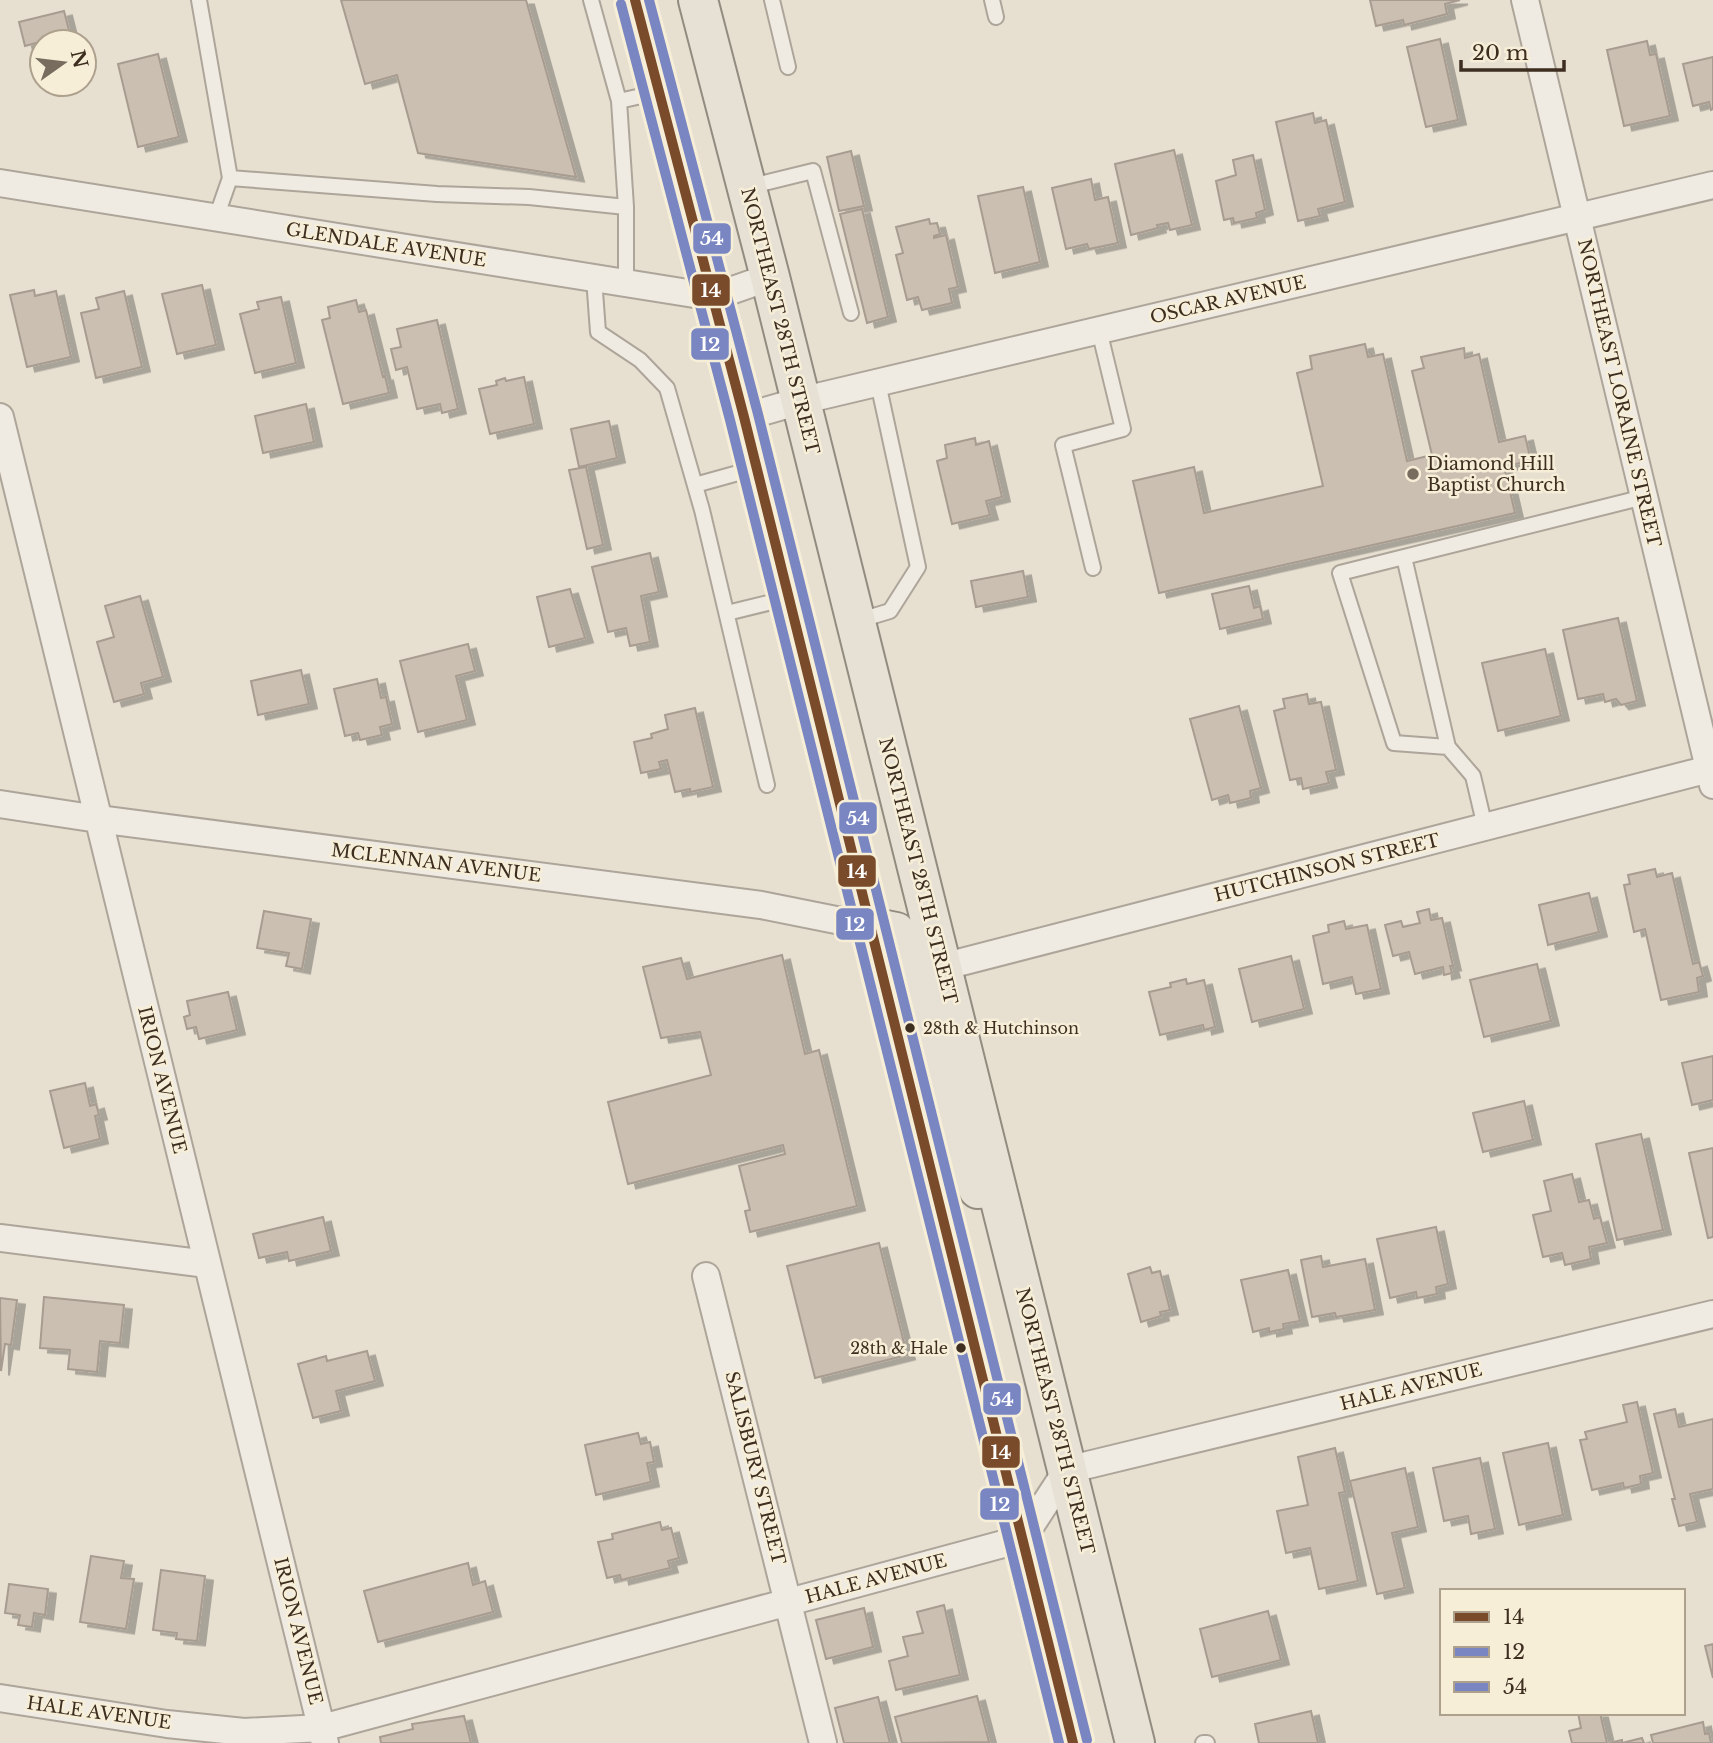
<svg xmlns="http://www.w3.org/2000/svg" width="1713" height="1743" font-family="'Libre Baskerville',serif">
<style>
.building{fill:#cbbfb2;stroke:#a89c90;stroke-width:2;filter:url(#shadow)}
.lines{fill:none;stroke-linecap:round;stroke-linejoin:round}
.service-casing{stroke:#ada599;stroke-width:18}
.minor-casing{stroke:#ada599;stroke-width:30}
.primary-casing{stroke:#928b80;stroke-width:42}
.service{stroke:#efebe3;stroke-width:14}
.minor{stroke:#efebe3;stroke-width:26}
.primary{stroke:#e6e1d4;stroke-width:38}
.bus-1-casing{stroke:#f7eed8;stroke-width:16}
.bus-2-casing{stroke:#f7eed8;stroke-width:16}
.bus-3-casing{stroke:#f7eed8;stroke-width:16}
.bus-1{stroke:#7a4b2a;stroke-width:10}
.bus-2{stroke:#7986c2;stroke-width:10}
.bus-3{stroke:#7986c2;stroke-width:10}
.poi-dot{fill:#786c5e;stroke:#f7eed8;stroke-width:2.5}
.bus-dot{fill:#3d2e20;stroke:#f7eed8;stroke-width:2.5}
.labels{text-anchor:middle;stroke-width:5;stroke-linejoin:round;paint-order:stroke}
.bus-label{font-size:16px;fill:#3d2e20;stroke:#f7eed8;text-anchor:start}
.street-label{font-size:18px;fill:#3d2e20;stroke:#f7eed8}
.poi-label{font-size:18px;fill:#3d2e20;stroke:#f7eed8;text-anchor:start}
.line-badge{stroke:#f7eed8;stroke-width:2.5}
.badge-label{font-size:19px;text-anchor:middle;font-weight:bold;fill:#fff}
</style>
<defs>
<filter id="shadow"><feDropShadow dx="8" dy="4.5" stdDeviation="0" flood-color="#0004"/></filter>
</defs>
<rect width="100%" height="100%" fill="#e7e0d1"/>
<path class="building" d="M 341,0 L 526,0 L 576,177 L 418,153 L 397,75 L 365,84 Z
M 1370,0 L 1460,0 L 1445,4 L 1447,14 L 1404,25 L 1403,20 L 1376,26 Z
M 64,11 L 72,42 L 42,42 L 42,52 L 38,53 L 36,43 L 25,46 L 19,22 Z
M 1440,39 L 1458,120 L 1426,127 L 1407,47 Z
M 1647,41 L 1650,55 L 1656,54 L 1670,116 L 1624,126 L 1607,50 Z
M 158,54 L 179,137 L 138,147 L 118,64 Z
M 1713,57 L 1713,109 L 1711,110 L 1709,102 L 1693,106 L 1683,64 Z
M 1313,113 L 1315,123 L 1326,120 L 1345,202 L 1318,209 L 1320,216 L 1298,221 L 1276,122 Z
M 1174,150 L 1192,225 L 1170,230 L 1168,223 L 1157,225 L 1158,228 L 1131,235 L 1115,164 Z
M 851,151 L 864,206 L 839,211 L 827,157 Z
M 1253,155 L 1265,210 L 1256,213 L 1257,218 L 1234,223 L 1233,218 L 1224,220 L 1216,181 L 1236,175 L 1233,160 Z
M 1091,179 L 1095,200 L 1108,197 L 1118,243 L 1089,249 L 1087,244 L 1066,249 L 1052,188 Z
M 1023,187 L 1040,262 L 995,273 L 978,196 Z
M 862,209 L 888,317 L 867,323 L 840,214 Z
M 929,219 L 930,224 L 937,223 L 940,234 L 934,236 L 934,238 L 946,235 L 958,287 L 949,289 L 952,303 L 922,310 L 918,297 L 907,300 L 896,255 L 903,253 L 896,227 Z
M 202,285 L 216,345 L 177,354 L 162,294 Z
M 34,290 L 35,296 L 56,291 L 71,357 L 27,367 L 10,295 Z
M 124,291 L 142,367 L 96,378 L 81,313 L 99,309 L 96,298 Z
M 281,297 L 296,363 L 255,373 L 240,314 L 259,309 L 257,302 Z
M 356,300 L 359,312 L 366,310 L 383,377 L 385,376 L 389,393 L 343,404 L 322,320 L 330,318 L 328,307 Z
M 437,320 L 458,409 L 442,413 L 440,404 L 417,409 L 407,367 L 396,370 L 391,349 L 401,347 L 397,329 Z
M 1365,344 L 1368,357 L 1383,354 L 1407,461 L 1432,455 L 1412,371 L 1424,368 L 1421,357 L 1464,348 L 1465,358 L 1479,354 L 1499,442 L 1525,436 L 1531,461 L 1504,466 L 1515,513 L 1159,593 L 1133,481 L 1194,467 L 1204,513 L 1323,486 L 1297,373 L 1312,369 L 1310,356 Z
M 524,377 L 534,424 L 490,434 L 479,389 L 497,385 L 496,381 L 505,378 L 506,381 Z
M 306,404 L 314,442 L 263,453 L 255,416 Z
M 609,421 L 617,458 L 579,467 L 571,429 Z
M 975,438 L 976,445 L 989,441 L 1002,497 L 986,501 L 990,515 L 952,524 L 937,461 L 947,458 L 945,445 Z
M 586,467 L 603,545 L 587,549 L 569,470 Z
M 650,553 L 659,592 L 641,596 L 650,642 L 630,646 L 626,628 L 608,632 L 592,567 Z
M 1023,571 L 1028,597 L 976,607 L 971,581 Z
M 1249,586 L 1254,608 L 1260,606 L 1263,619 L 1220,629 L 1212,594 Z
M 570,589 L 585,638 L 549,647 L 537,597 Z
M 140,596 L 163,677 L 141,683 L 144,694 L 114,702 L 97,642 L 114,637 L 105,606 Z
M 1618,618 L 1637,701 L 1621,705 L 1616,699 L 1605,702 L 1603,694 L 1578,699 L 1563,630 Z
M 468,644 L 475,671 L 456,676 L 467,720 L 418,732 L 400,661 Z
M 1545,649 L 1561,716 L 1498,731 L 1482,663 Z
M 301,670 L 309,704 L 258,715 L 251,681 Z
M 377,679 L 381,698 L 386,697 L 392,724 L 380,727 L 382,735 L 360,740 L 358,733 L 345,736 L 334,689 Z
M 1307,694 L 1309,704 L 1321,702 L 1336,770 L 1326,772 L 1329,783 L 1303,789 L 1301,778 L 1290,780 L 1274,711 L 1285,708 L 1283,699 Z
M 1239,706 L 1261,788 L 1250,791 L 1251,798 L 1230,803 L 1228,795 L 1212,800 L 1190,719 Z
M 695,708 L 713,787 L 690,792 L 690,789 L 675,792 L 667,760 L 659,762 L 661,769 L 641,773 L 634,742 L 652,738 L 651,734 L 668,729 L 665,715 Z
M 1655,869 L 1657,877 L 1672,873 L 1693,964 L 1699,962 L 1703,976 L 1697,978 L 1699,992 L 1661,1000 L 1645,929 L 1634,932 L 1624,885 L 1630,884 L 1628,875 Z
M 1589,893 L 1599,932 L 1548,945 L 1539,905 Z
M 1429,909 L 1431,920 L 1442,918 L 1453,966 L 1450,966 L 1452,973 L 1444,975 L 1443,967 L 1415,974 L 1409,952 L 1393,956 L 1385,925 L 1401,921 L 1403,927 L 1420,923 L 1417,912 Z
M 264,911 L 311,919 L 302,969 L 286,966 L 289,953 L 257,948 Z
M 1344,921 L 1346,929 L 1367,925 L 1381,989 L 1356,994 L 1352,977 L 1323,984 L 1313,936 L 1329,932 L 1328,925 Z
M 782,955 L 805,1054 L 819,1050 L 857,1206 L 750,1232 L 745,1211 L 750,1210 L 739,1166 L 785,1154 L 783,1145 L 628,1184 L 608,1102 L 711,1075 L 700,1032 L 661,1038 L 643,967 L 681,958 L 687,979 Z
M 1291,956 L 1304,1009 L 1252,1022 L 1239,969 Z
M 1537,964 L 1551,1021 L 1484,1037 L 1470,980 Z
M 1186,979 L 1187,984 L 1204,980 L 1215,1027 L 1204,1030 L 1203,1025 L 1160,1035 L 1149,992 L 1171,987 L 1170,983 Z
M 228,992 L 237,1030 L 199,1039 L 196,1027 L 187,1029 L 184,1017 L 190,1015 L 187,1001 Z
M 1713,1056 L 1713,1100 L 1692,1105 L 1682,1063 Z
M 85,1083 L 90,1106 L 96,1104 L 99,1115 L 95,1116 L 100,1139 L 64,1148 L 50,1091 Z
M 1524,1101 L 1533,1140 L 1483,1152 L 1473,1113 Z
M 1641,1134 L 1663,1230 L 1617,1240 L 1596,1144 Z
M 1713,1148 L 1713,1237 L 1708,1238 L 1689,1153 Z
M 1572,1174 L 1579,1202 L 1589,1200 L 1594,1219 L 1600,1217 L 1607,1243 L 1589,1247 L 1591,1259 L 1565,1265 L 1562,1253 L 1543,1257 L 1533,1215 L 1551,1211 L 1544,1181 Z
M 323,1217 L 331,1251 L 289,1261 L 287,1252 L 259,1258 L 253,1234 Z
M 1436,1227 L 1448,1284 L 1436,1287 L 1437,1294 L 1417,1298 L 1416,1292 L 1390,1298 L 1377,1239 Z
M 879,1243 L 907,1355 L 815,1378 L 787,1266 Z
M 1321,1256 L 1323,1267 L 1365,1259 L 1375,1310 L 1336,1317 L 1335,1313 L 1312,1317 L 1301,1260 Z
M 1150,1267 L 1152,1273 L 1160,1271 L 1170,1310 L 1160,1312 L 1161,1316 L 1141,1322 L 1128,1274 Z
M 1288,1270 L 1300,1321 L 1283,1324 L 1284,1329 L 1269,1332 L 1269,1328 L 1253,1332 L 1241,1280 Z
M 44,1297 L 124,1305 L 120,1343 L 100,1341 L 97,1372 L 68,1369 L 70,1350 L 40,1348 Z
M 0,1298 L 17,1300 L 11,1345 L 5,1344 L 1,1371 Z
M 367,1351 L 375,1381 L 336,1391 L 341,1411 L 313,1418 L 298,1364 L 326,1356 L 327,1361 Z
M 1637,1402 L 1653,1473 L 1640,1476 L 1641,1484 L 1624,1488 L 1623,1483 L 1592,1490 L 1580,1440 L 1587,1439 L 1585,1432 L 1627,1422 L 1623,1405 Z
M 1675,1409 L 1679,1427 L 1713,1419 L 1713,1489 L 1690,1494 L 1697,1522 L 1679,1526 L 1672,1499 L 1675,1499 L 1654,1414 Z
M 638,1433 L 641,1444 L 650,1442 L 654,1462 L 647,1463 L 651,1482 L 596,1495 L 585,1445 Z
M 1548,1443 L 1563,1515 L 1519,1525 L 1503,1453 Z
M 1335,1448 L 1345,1492 L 1339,1493 L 1358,1581 L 1319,1589 L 1310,1548 L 1286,1553 L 1277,1511 L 1308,1505 L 1298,1457 Z
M 1480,1458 L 1495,1529 L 1471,1534 L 1468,1516 L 1444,1521 L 1433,1468 Z
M 1405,1468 L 1418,1527 L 1392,1533 L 1405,1588 L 1377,1594 L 1350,1481 Z
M 660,1522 L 662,1530 L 671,1528 L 679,1558 L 668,1561 L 670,1568 L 621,1580 L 620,1575 L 607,1578 L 598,1542 L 613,1539 L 612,1534 Z
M 91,1556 L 124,1561 L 121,1578 L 134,1579 L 126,1629 L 80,1622 Z
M 468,1563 L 473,1585 L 485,1581 L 493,1612 L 378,1642 L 364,1591 Z
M 161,1570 L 205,1576 L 197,1641 L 176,1639 L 177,1633 L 153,1630 Z
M 9,1584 L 48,1589 L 45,1615 L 34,1613 L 32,1627 L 18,1625 L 20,1615 L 5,1613 Z
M 944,1605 L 960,1675 L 896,1690 L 889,1661 L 908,1656 L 903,1637 L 923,1633 L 917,1612 Z
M 864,1608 L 873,1647 L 826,1659 L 816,1620 Z
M 1268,1611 L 1281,1660 L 1212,1677 L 1200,1629 Z
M 1713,1644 L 1713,1678 L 1705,1646 Z
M 977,1696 L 989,1742 L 902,1743 L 895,1717 Z
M 878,1697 L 890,1743 L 844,1743 L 835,1708 Z
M 1311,1711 L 1318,1743 L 1259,1743 L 1255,1724 Z
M 1578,1713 L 1600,1713 L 1607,1743 L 1572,1743 L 1569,1731 L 1581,1728 Z
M 464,1716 L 471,1743 L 381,1743 L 380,1737 L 413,1729 L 412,1724 Z
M 1703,1722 L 1705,1734 L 1709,1733 L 1711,1743 L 1653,1743 L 1651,1735 Z
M 1642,1738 L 1644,1743 L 1609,1743 L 1622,1740 L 1622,1743 Z"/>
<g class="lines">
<defs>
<path id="service" d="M 199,0 L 230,178 L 437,194 L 529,197 L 626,207 L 619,101 L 591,0
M 772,0 L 788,67
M 992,0 L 996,17
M 619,101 L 659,92
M 748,187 L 813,171 L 851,313
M 626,207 L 626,283
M 216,218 L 230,178
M 594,278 L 598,332 L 640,360 L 667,388 L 702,510 L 767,785
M 695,485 L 756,468
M 1404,557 L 1340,573 L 1394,743 L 1448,747
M 1093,568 L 1063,445 L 1123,429 L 1099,330
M 727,613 L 788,598
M 857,621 L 890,611 L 918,567 L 878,383
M 1485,827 L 1473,776 L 1448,747 L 1404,557 L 1644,497
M 1203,1743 L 1207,1743"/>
<path id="minor" d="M 1525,0 L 1713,785
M 0,183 L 713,297 L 770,277
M 0,417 L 325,1743
M 744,417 L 800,401 L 1713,185
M 0,804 L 98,819 L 761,905 L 871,927
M 942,967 L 1713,768
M 0,1238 L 207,1264
M 706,1276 L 823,1743
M 0,1698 L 167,1724 L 244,1732 L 322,1728 L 1022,1539 L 1067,1470 L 1713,1314"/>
<path id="primary" d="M 635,0 L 744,417 L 1073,1743
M 698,0 L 770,277 L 1135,1743
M 871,927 L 896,932 L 909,950 L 954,1133 L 978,1189"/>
</defs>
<use href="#service" class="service-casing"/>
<use href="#minor" class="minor-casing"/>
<use href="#primary" class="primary-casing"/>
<use href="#service" class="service"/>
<use href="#minor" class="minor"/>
<use href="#primary" class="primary"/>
<defs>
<path id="bus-1" d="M 635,0 L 744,417 L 1073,1743"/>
<path id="bus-2" d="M 621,4 L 730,420 L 1059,1743"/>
<path id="bus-3" d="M 649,0 L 758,414 L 1087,1740"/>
</defs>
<use href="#bus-1" class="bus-1-casing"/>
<use href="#bus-2" class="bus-2-casing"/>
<use href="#bus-3" class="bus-3-casing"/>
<use href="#bus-1" class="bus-1"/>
<use href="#bus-2" class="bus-2"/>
<use href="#bus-3" class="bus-3"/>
</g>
<circle class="poi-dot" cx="1413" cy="474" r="7"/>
<g class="bus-dot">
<circle cx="910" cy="1028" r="6"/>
<circle cx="961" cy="1348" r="6"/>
</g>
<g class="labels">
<g class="bus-label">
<text x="923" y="1034">28th &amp; Hutchinson</text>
<text x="948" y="1354" text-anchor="end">28th &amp; Hale</text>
</g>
<g class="street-label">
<text transform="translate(386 245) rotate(9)" y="6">GLENDALE AVENUE</text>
<text transform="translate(1228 300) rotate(-13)" y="6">OSCAR AVENUE</text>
<text transform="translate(780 321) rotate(76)" y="6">NORTHEAST 28TH STREET</text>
<text transform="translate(1619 393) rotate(77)" y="6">NORTHEAST LORAINE STREET</text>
<text transform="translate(436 863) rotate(7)" y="6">MCLENNAN AVENUE</text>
<text transform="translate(1327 868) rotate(-14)" y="6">HUTCHINSON STREET</text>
<text transform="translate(918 871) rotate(76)" y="6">NORTHEAST 28TH STREET</text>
<text transform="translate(162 1080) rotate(76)" y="6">IRION AVENUE</text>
<text transform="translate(1411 1387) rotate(-14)" y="6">HALE AVENUE</text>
<text transform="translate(1055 1421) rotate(76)" y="6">NORTHEAST 28TH STREET</text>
<text transform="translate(755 1468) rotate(76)" y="6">SALISBURY STREET</text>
<text transform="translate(876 1579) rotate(-15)" y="6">HALE AVENUE</text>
<text transform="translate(298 1631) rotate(76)" y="6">IRION AVENUE</text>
<text transform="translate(99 1713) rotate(8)" y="6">HALE AVENUE</text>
</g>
<g class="poi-label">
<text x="1427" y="470">Diamond Hill<tspan x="1427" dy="21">Baptist Church</tspan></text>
</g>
</g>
<g class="line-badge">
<rect x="692" y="222" width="40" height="33" rx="7" fill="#7986c2"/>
<rect x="691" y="273" width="40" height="34" rx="7" fill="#7a4b2a"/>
<rect x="690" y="327" width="40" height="34" rx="7" fill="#7986c2"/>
<rect x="838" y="801" width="40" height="34" rx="7" fill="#7986c2"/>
<rect x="837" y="854" width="40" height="34" rx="7" fill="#7a4b2a"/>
<rect x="835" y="907" width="40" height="34" rx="7" fill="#7986c2"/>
<rect x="982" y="1382" width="40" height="34" rx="7" fill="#7986c2"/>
<rect x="981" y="1435" width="40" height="34" rx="7" fill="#7a4b2a"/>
<rect x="979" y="1487" width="41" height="34" rx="7" fill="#7986c2"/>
</g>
<g class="badge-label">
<text x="712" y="245">54</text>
<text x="711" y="297">14</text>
<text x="710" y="351">12</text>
<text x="858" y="825">54</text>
<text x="857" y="878">14</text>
<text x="855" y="931">12</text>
<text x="1002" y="1406">54</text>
<text x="1001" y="1459">14</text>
<text x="1000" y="1511">12</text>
</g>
<rect x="1440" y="1589" width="245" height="126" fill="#f7eed8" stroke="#ada18e" stroke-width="2"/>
<rect x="1454" y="1612" width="35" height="10" fill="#7a4b2a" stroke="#ada18e" stroke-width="2"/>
<text x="1503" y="1624" font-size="21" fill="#3d2e20">14</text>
<rect x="1454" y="1647" width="35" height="10" fill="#7986c2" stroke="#ada18e" stroke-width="2"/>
<text x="1503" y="1659" font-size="21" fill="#3d2e20">12</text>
<rect x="1454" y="1682" width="35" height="10" fill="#7986c2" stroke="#ada18e" stroke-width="2"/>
<text x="1503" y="1694" font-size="21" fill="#3d2e20">54</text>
<g transform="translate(63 63) rotate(76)"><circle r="33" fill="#f7eed8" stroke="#ada18e" stroke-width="2"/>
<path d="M0-5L12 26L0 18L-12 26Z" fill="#786c5e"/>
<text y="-10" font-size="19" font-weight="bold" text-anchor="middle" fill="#3d2e20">N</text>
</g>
<path d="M1461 60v10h103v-10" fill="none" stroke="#3d2e20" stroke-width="3.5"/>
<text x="1472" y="60" font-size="21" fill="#3d2e20" stroke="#f7eed8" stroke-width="5" paint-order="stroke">20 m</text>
</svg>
